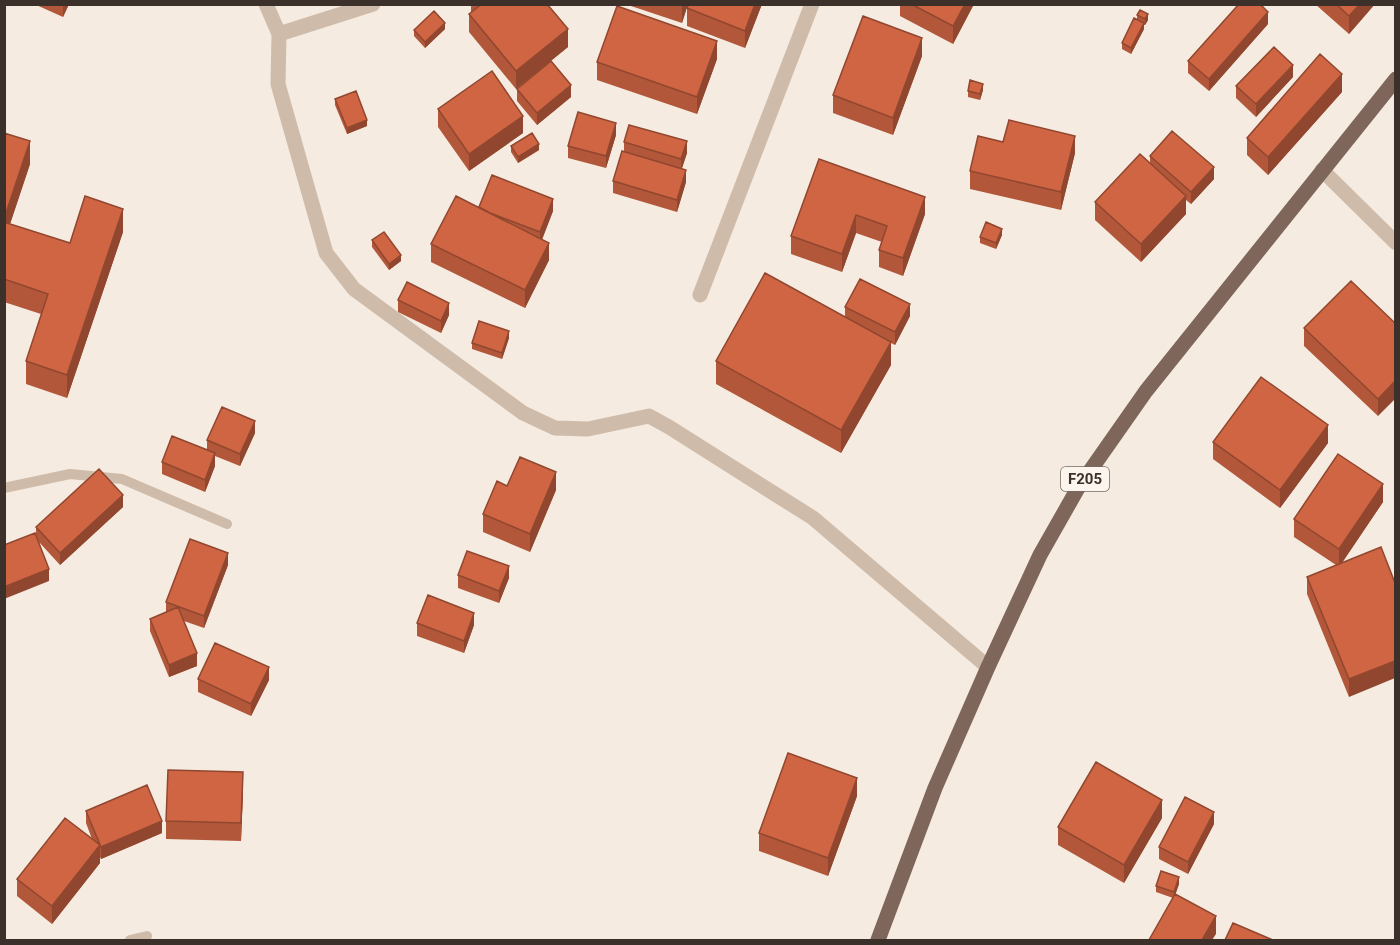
<svg xmlns="http://www.w3.org/2000/svg" width="1400" height="945" font-family="Roboto,sans-serif">
<style>
.lines{fill:none;stroke-linecap:round;stroke-linejoin:round}
.service{stroke:#cfbbaa;stroke-width:10}
.minor{stroke:#cfbbaa;stroke-width:15}
.primary{stroke:#7f665a;stroke-width:15}
.wall{fill:#b2573a}
.shaded-wall{fill:#91472f}
.building{fill:#cf6543;stroke:#91472f;stroke-width:1.5}
.labels{text-anchor:middle;stroke-width:4.5;stroke-linejoin:round;paint-order:stroke}
.shield{fill:#fcf5ed;stroke:#766b64;stroke-width:1.5}
.shield-label{font-size:15px;font-weight:bold;fill:#3c302a}
</style>
<rect width="100%" height="100%" fill="#f5ebe0"/>
<g class="lines">
<path class="service" d="M 4,488 L 70,474 L 122,479 L 227,524
M 130,940 L 147,936"/>
<path class="minor" d="M 266,4 L 279,34 L 278,84 L 326,253 L 354,289 L 523,413 L 555,428 L 588,429 L 649,416 L 669,427 L 813,518 L 988,667
M 279,34 L 373,4
M 1322,170 L 1396,243
M 700,295 L 812,4"/>
<path class="primary" d="M 878,940 L 935,788 L 988,667 L 1040,555 L 1078,488 L 1146,391 L 1396,79"/>
</g>
<path class="wall" d="M 34,4 L 69,4 L 63,17 Z
M 471,4 L 547,4 L 568,47 L 516,89 L 469,32 L 469,14 L 471,13 Z
M 625,4 L 688,4 L 682,23 Z
M 762,4 L 745,48 L 687,26 L 687,8 Z
M 900,4 L 974,4 L 953,44 L 900,16 Z
M 1315,4 L 1375,4 L 1349,34 Z
M 1137,15 L 1148,20 L 1145,25 L 1144,25 L 1144,29 L 1131,54 L 1122,49 L 1122,43 L 1137,20 Z
M 1268,24 L 1209,91 L 1188,73 L 1188,61 Z
M 445,29 L 425,48 L 414,36 L 414,30 Z
M 922,56 L 893,135 L 833,113 L 833,95 Z
M 717,59 L 697,114 L 597,80 L 597,62 Z
M 1293,77 L 1256,117 L 1236,98 L 1236,86 Z
M 517,89 L 571,97 L 537,125 L 517,101 Z
M 983,90 L 980,100 L 968,97 L 968,91 Z
M 1342,92 L 1268,175 L 1247,155 L 1247,138 Z
M 335,99 L 367,126 L 347,134 L 335,105 Z
M 438,109 L 523,133 L 469,171 L 438,127 Z
M 4,133 L 30,164 L 10,224 L 70,243 L 123,232 L 67,398 L 26,384 L 26,361 L 41,314 L 4,302 Z
M 616,135 L 606,168 L 568,158 L 568,146 Z
M 624,142 L 687,153 L 682,168 L 686,182 L 677,212 L 613,193 L 613,181 L 624,151 Z
M 1003,142 L 1075,153 L 1061,210 L 970,189 L 970,171 Z
M 511,146 L 539,150 L 518,163 L 511,152 Z
M 1150,156 L 1214,179 L 1191,204 L 1186,200 L 1186,214 L 1141,262 L 1095,220 L 1095,202 L 1150,163 Z
M 819,159 L 925,214 L 903,276 L 879,267 L 879,250 L 882,242 L 856,233 L 842,272 L 791,254 L 791,236 Z
M 479,207 L 553,211 L 542,239 L 549,260 L 525,308 L 431,262 L 431,244 Z
M 1002,235 L 996,249 L 980,243 L 980,237 Z
M 372,240 L 401,261 L 389,270 L 372,247 Z
M 398,300 L 449,315 L 441,333 L 398,312 Z
M 845,307 L 910,316 L 895,345 L 891,343 L 891,365 L 841,453 L 716,384 L 716,361 L 845,317 Z
M 1395,323 L 1378,416 L 1304,346 L 1304,328 Z
M 509,338 L 502,359 L 472,349 L 472,343 Z
M 255,433 L 240,466 L 215,456 L 215,466 L 205,492 L 162,474 L 162,462 L 207,450 L 207,440 Z
M 1213,442 L 1328,443 L 1280,508 L 1213,459 Z
M 507,486 L 556,490 L 530,552 L 483,532 L 483,514 Z
M 1383,502 L 1342,563 L 1381,547 L 1349,697 L 1307,594 L 1307,577 L 1336,565 L 1294,537 L 1294,519 Z
M 123,507 L 60,565 L 39,542 L 49,581 L 36,535 L 36,527 Z
M 228,565 L 204,628 L 184,621 L 197,666 L 169,677 L 150,631 L 150,619 L 166,612 L 166,602 Z
M 458,575 L 509,578 L 499,603 L 458,588 Z
M 417,623 L 474,625 L 464,653 L 417,636 Z
M 198,679 L 269,680 L 251,716 L 198,692 Z
M 243,790 L 241,841 L 166,839 L 166,821 Z
M 857,796 L 828,876 L 759,851 L 759,833 Z
M 86,811 L 162,833 L 101,859 L 100,857 L 100,863 L 52,924 L 17,896 L 17,879 L 92,839 L 86,823 Z
M 1162,818 L 1124,883 L 1058,845 L 1058,827 Z
M 1214,824 L 1188,874 L 1159,859 L 1159,847 Z
M 1179,884 L 1175,894 L 1216,934 L 1173,898 L 1156,892 L 1156,886 Z"/>
<path class="shaded-wall" d="M 63,4 L 69,4 L 63,17 Z
M 682,4 L 688,4 L 682,23 Z
M 755,4 L 762,4 L 745,48 L 745,31 Z
M 965,4 L 974,4 L 953,44 L 953,26 Z
M 1360,4 L 1375,4 L 1349,34 L 1349,16 Z
M 1268,12 L 1268,24 L 1209,91 L 1209,79 Z
M 1148,14 L 1148,20 L 1145,25 L 1145,19 Z
M 445,23 L 445,29 L 425,48 L 425,42 Z
M 1144,23 L 1144,29 L 1131,54 L 1131,48 Z
M 568,29 L 568,47 L 516,89 L 516,71 Z
M 922,38 L 922,56 L 893,135 L 893,118 Z
M 717,41 L 717,59 L 697,114 L 697,97 Z
M 1293,65 L 1293,77 L 1256,117 L 1256,104 Z
M 1342,74 L 1342,92 L 1268,175 L 1268,157 Z
M 983,84 L 983,90 L 980,100 L 980,94 Z
M 571,85 L 571,97 L 537,125 L 537,113 Z
M 523,116 L 523,133 L 469,171 L 469,154 Z
M 367,120 L 367,126 L 347,134 L 347,128 Z
M 616,123 L 616,135 L 606,168 L 606,156 Z
M 1075,136 L 1075,153 L 1061,210 L 1061,192 Z
M 30,141 L 30,164 L 4,242 L 4,219 Z
M 687,141 L 687,153 L 681,171 L 681,159 Z
M 539,144 L 539,150 L 518,163 L 518,157 Z
M 1214,167 L 1214,179 L 1191,204 L 1191,192 Z
M 686,170 L 686,182 L 677,212 L 677,200 Z
M 1186,196 L 1186,214 L 1141,262 L 1141,244 Z
M 925,197 L 925,214 L 903,276 L 903,258 Z
M 553,199 L 553,211 L 540,245 L 540,232 Z
M 123,209 L 123,232 L 67,398 L 67,375 Z
M 856,215 L 856,233 L 842,272 L 842,254 Z
M 1002,229 L 1002,235 L 996,249 L 996,243 Z
M 549,243 L 549,260 L 525,308 L 525,290 Z
M 401,255 L 401,261 L 389,270 L 389,264 Z
M 449,303 L 449,315 L 441,333 L 441,321 Z
M 910,304 L 910,316 L 895,345 L 895,332 Z
M 509,331 L 509,338 L 502,359 L 502,353 Z
M 891,342 L 891,365 L 841,453 L 841,430 Z
M 1395,381 L 1395,399 L 1378,416 L 1378,399 Z
M 255,421 L 255,433 L 240,466 L 240,454 Z
M 1328,425 L 1328,443 L 1280,508 L 1280,490 Z
M 215,453 L 215,466 L 205,492 L 205,480 Z
M 556,472 L 556,490 L 530,552 L 530,534 Z
M 1383,484 L 1383,502 L 1339,567 L 1339,549 Z
M 123,495 L 123,507 L 60,565 L 60,553 Z
M 228,553 L 228,565 L 204,628 L 204,616 Z
M 509,566 L 509,578 L 499,603 L 499,591 Z
M 49,569 L 49,581 L 4,599 L 4,587 Z
M 474,613 L 474,625 L 464,653 L 464,641 Z
M 197,653 L 197,666 L 169,677 L 169,665 Z
M 1395,661 L 1395,678 L 1349,697 L 1349,679 Z
M 269,667 L 269,680 L 251,716 L 251,704 Z
M 243,772 L 243,790 L 241,841 L 241,823 Z
M 857,778 L 857,796 L 828,876 L 828,858 Z
M 1162,800 L 1162,818 L 1124,883 L 1124,865 Z
M 1214,812 L 1214,824 L 1188,874 L 1188,862 Z
M 162,821 L 162,833 L 101,859 L 101,847 Z
M 100,845 L 100,863 L 52,924 L 52,906 Z
M 1179,877 L 1179,884 L 1174,899 L 1174,892 Z
M 1216,916 L 1216,934 L 1212,940 L 1202,940 Z"/>
<path class="building" d="M 478,4 L 547,4 L 568,29 L 516,71 L 469,14 L 479,6 Z
M 689,4 L 755,4 L 745,31 L 687,8 Z
M 911,4 L 965,4 L 953,26 Z
M 1239,4 L 1260,4 L 1268,12 L 1209,79 L 1188,61 Z
M 1336,4 L 1360,4 L 1349,16 Z
M 617,6 L 717,41 L 697,97 L 597,62 Z
M 1140,10 L 1148,14 L 1145,19 L 1137,15 Z
M 434,11 L 445,23 L 425,42 L 414,30 Z
M 863,16 L 922,38 L 893,118 L 833,95 Z
M 1134,18 L 1144,23 L 1131,48 L 1122,43 Z
M 1274,47 L 1293,65 L 1256,104 L 1236,86 Z
M 1320,54 L 1342,74 L 1268,157 L 1247,138 Z
M 551,61 L 571,85 L 537,113 L 517,89 Z
M 492,71 L 523,116 L 469,154 L 438,109 Z
M 970,80 L 983,84 L 980,94 L 968,91 Z
M 356,91 L 367,120 L 347,128 L 335,99 Z
M 578,112 L 616,123 L 606,156 L 568,146 Z
M 1009,120 L 1075,136 L 1061,192 L 970,171 L 978,136 L 1003,142 Z
M 629,125 L 687,141 L 681,159 L 624,142 Z
M 1172,131 L 1214,167 L 1191,192 L 1150,156 Z
M 4,133 L 30,141 L 4,219 Z
M 532,133 L 539,144 L 518,157 L 511,146 Z
M 622,151 L 686,170 L 677,200 L 613,181 Z
M 1140,154 L 1186,196 L 1141,244 L 1095,202 Z
M 819,159 L 925,197 L 903,258 L 879,250 L 887,226 L 856,215 L 842,254 L 791,236 Z
M 492,175 L 553,199 L 540,232 L 490,213 L 479,207 Z
M 85,196 L 123,209 L 67,375 L 26,361 L 48,294 L 4,279 L 4,222 L 70,243 Z
M 456,196 L 549,243 L 525,290 L 431,244 Z
M 986,222 L 1002,229 L 996,243 L 980,237 Z
M 384,232 L 401,255 L 389,264 L 372,240 Z
M 765,273 L 891,342 L 841,430 L 716,361 Z
M 860,279 L 910,304 L 895,332 L 845,307 Z
M 1351,281 L 1395,323 L 1395,381 L 1378,399 L 1304,328 Z
M 407,282 L 449,303 L 441,321 L 398,300 Z
M 479,321 L 509,331 L 502,353 L 472,343 Z
M 1261,377 L 1328,425 L 1280,490 L 1213,442 Z
M 222,407 L 255,421 L 240,454 L 207,440 Z
M 172,436 L 215,453 L 205,480 L 162,462 Z
M 1338,454 L 1383,484 L 1339,549 L 1294,519 Z
M 520,457 L 556,472 L 530,534 L 483,514 L 497,481 L 507,486 Z
M 99,469 L 123,495 L 60,553 L 36,527 Z
M 35,533 L 49,569 L 4,587 L 4,545 Z
M 190,539 L 228,553 L 204,616 L 166,602 Z
M 1381,547 L 1395,583 L 1395,661 L 1349,679 L 1307,577 Z
M 467,551 L 509,566 L 499,591 L 458,575 Z
M 428,595 L 474,613 L 464,641 L 417,623 Z
M 178,607 L 197,653 L 169,665 L 150,619 Z
M 215,643 L 269,667 L 251,704 L 198,679 Z
M 788,753 L 857,778 L 828,858 L 759,833 Z
M 1096,762 L 1162,800 L 1124,865 L 1058,827 Z
M 168,770 L 243,772 L 241,823 L 166,821 Z
M 147,785 L 162,821 L 101,847 L 86,811 Z
M 1185,797 L 1214,812 L 1188,862 L 1159,847 Z
M 65,818 L 100,845 L 52,906 L 17,879 Z
M 1161,871 L 1179,877 L 1174,892 L 1156,886 Z
M 1175,894 L 1216,916 L 1202,940 L 1149,940 Z
M 1233,923 L 1273,940 L 1225,940 Z"/>
<g class="labels">
<rect class="shield" x="1061" y="467" width="48" height="24" rx="4.5"/>
<g class="shield-label">
<text x="1085" y="484">F205</text>
</g>
</g>
<rect width="1400" height="945" fill="none" stroke="#3c302a" stroke-width="12"/>
</svg>
